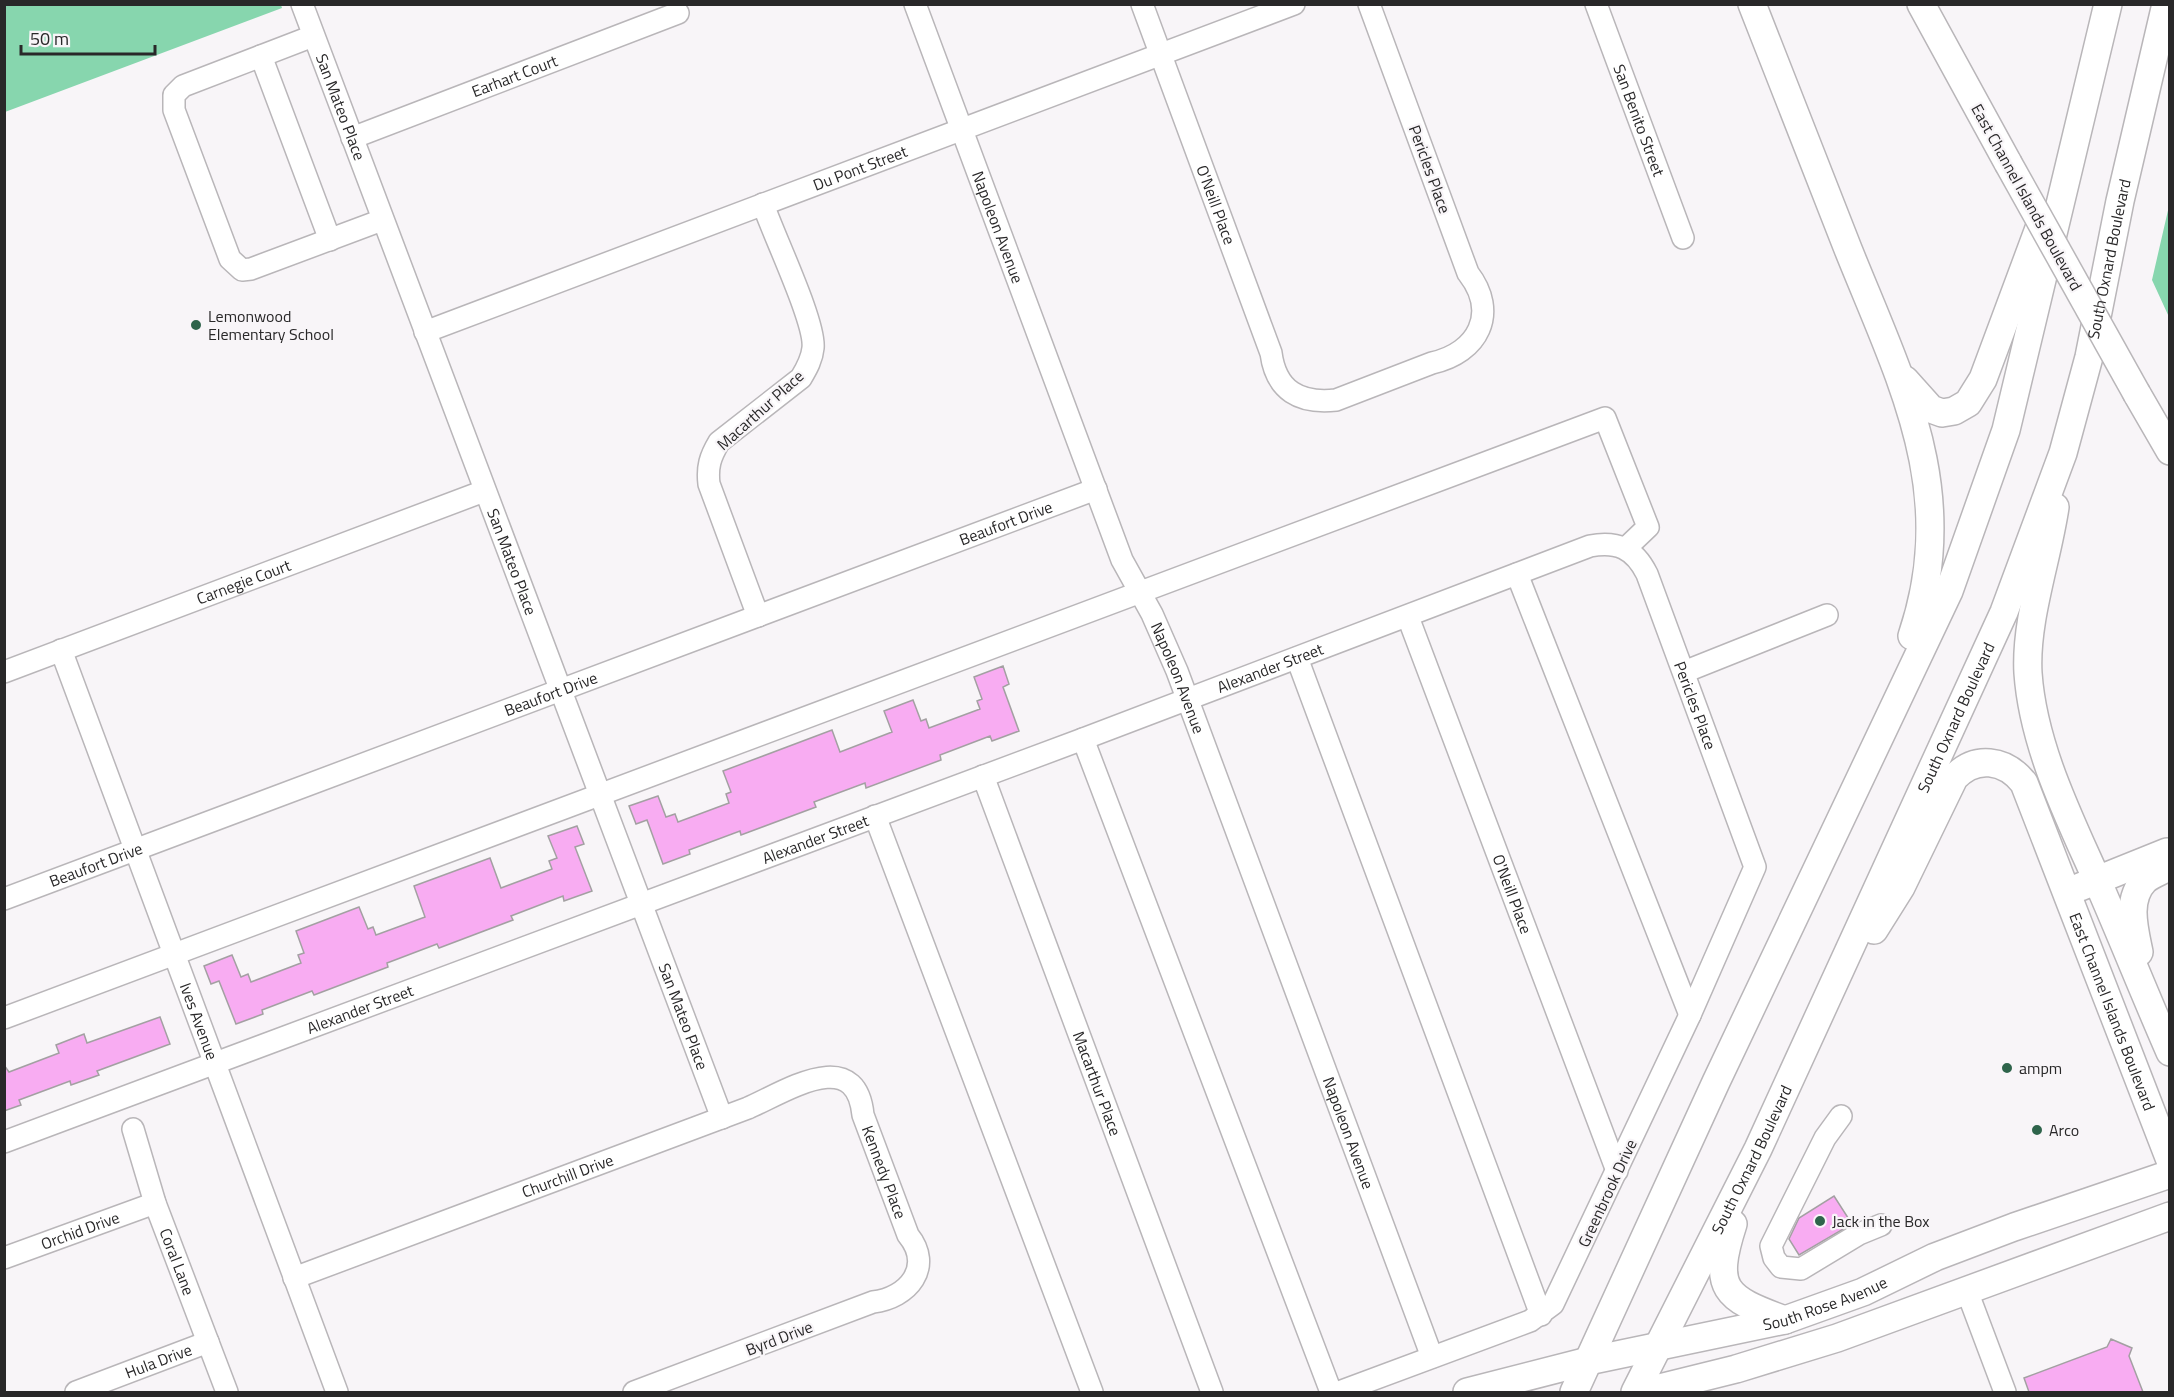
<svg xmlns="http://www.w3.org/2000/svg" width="2174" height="1397" font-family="'Titillium Web',sans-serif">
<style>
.green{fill:#87d6ae}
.building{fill:#f8acf2;stroke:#a3a0a2;stroke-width:1.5}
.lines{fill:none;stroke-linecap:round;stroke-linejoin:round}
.minor-casing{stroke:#b9b6b9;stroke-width:24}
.major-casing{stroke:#b9b6b9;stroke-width:30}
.minor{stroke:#fff;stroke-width:21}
.major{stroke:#fff;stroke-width:27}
.major-bridge-casing{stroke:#b9b6b9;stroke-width:30;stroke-linecap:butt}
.major-bridge{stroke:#fff;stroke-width:27}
.poi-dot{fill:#2e644b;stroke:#f8f5f8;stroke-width:2}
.labels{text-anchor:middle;stroke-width:4.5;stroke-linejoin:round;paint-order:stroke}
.street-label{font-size:16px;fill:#292829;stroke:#f8f5f8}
.poi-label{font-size:16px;fill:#292829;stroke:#f8f5f8;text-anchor:start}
</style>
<rect width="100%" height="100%" fill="#f8f5f8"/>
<path class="green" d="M 281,5 L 282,8 L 5,112 L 5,5 Z
M 2169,206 L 2170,317 L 2169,317 L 2152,280 Z"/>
<path class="building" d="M 1003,666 L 1009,684 L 1003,687 L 1019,731 L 992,741 L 990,736 L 940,755 L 941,760 L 866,788 L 865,783 L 814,802 L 816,807 L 741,835 L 740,831 L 689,850 L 690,854 L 663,864 L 647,820 L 636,824 L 629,806 L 658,796 L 666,817 L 675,814 L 678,822 L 729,803 L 726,794 L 731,792 L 723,771 L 832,730 L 840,752 L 892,732 L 884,711 L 913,700 L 921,721 L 926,719 L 929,728 L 980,709 L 977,701 L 982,699 L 974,677 Z
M 577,826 L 584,844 L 575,847 L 592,891 L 564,901 L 563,896 L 511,916 L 513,920 L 439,948 L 437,944 L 387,963 L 388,967 L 314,995 L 312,991 L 262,1010 L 263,1014 L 236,1024 L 219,981 L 211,984 L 204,966 L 232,955 L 241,977 L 248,974 L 251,982 L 301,963 L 298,955 L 304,953 L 296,931 L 359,907 L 368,929 L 373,927 L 376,935 L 425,917 L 414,886 L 490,858 L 501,888 L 552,869 L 549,861 L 557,858 L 548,836 Z
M 160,1017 L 170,1044 L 97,1071 L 99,1075 L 71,1085 L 70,1081 L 19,1100 L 21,1105 L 4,1111 L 4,1065 L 9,1072 L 59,1053 L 56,1045 L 84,1034 L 87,1043 Z
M 1834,1196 L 1852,1224 L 1799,1255 L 1789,1239 L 1799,1218 Z
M 2111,1339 L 2132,1348 L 2129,1356 L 2143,1392 L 2029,1392 L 2024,1378 L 2107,1347 Z"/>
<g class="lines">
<defs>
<g id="minor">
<path id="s1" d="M 302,4 L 722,1118"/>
<path id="s2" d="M 915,4 L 1122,560 L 1152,614 L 1177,671 L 1432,1357"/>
<path id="s3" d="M 1142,4 L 1271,353 C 1276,391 1300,404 1336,400 L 1432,363 C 1478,353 1499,313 1468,273 L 1369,4"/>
<path id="s4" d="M 1596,4 L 1683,238"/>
<path d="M 313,36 L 183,86 L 174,95 L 174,110 L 230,259 L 242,270 L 251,269 L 382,220"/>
<path d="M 261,56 L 330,240"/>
<path id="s5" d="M 352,138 L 678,13"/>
<path id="s6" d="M 425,332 L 1294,4"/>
<path d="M 1517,574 L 1690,1015"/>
<path d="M 758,616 L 709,484 C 707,467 710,457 719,442 L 801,378 C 807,368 812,359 813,348 C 816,323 773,234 763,204"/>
<path id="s7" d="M 1408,617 L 1617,1171"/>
<path id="s8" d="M 61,650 L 337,1392"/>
<path d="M 1297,658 L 1541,1315"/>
<path id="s9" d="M 4,672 L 484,491"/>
<path d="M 1684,672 L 1827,615"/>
<path d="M 1083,739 L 1331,1392"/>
<path id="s10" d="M 983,776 L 1212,1392"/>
<path d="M 875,816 L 1092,1392"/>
<path id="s11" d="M 4,899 L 1096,489"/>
<path d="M 4,1018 L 1605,418 L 1648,527 L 1626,548"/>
<path d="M 1841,1116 L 1825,1138 L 1771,1246 L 1774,1258 L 1781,1267 L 1801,1269 L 1859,1234 L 1881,1225"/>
<path id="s12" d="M 133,1129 L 155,1203 L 227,1392"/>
<path id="s13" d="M 4,1142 L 1083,739 L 1590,546 C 1617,541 1634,548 1647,574 L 1755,867 L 1690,1015 L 1553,1304 L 1530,1321 L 1339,1392"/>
<path id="s14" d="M 4,1258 L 155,1203"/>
<path id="s15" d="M 294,1278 L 748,1108 C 785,1092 856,1044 863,1115 L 908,1235 C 934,1267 908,1298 873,1302 L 634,1392"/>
<path d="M 1967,1291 L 2005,1392"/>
<path id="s16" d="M 76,1392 L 208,1342"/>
</g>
<g id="major">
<path d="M 1752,4 C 1784,86 1816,168 1848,249 C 1901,381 1961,492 1912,636"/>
<path d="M 1921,4 L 2008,163"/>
<path d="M 1905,380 L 1931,409 L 1942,413 L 1954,411 L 1968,403 L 1983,379 L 2041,223"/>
<path d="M 2137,394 L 2170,451"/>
<path d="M 2055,507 C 2047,561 2025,620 2028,673 C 2033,745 2068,815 2097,880 C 2122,937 2145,995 2170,1052"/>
<path d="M 2080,887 L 2167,852"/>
<path id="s17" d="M 1874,930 L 1901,887 L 1954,778 C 1975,755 2005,759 2024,783 L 2170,1160"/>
<path d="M 2139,952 C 2134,928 2126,899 2145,880 C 2152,874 2162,871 2170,866"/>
<path d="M 1733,1224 C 1712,1289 1724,1298 1785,1320"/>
<path id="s18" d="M 1467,1392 L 1588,1361 L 1785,1320 L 1863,1292 L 1935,1257 L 2014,1227 L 2170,1174"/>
<path d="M 1574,1392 L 1716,1082 L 1949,591 L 2006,430 L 2108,4"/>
<path id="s19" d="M 1635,1392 L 1758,1149 L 2004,612 L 2063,453 L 2089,357 L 2120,201 L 2166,4"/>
<path d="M 1643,1392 L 1736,1369 L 1837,1338 L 2170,1216"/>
</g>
</defs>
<use href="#minor" class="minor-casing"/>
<use href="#major" class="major-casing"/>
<use href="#minor" class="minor"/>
<use href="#major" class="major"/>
<defs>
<path id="major-bridge" d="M 2008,163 L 2137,394"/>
</defs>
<use href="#major-bridge" class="major-bridge-casing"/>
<use href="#major-bridge" class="major-bridge"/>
</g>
<g class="poi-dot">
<circle cx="196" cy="325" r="6"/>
<circle cx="2007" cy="1068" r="6"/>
<circle cx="2037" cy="1130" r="6"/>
<circle cx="1820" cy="1221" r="6"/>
</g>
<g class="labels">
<g class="street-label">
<text dy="6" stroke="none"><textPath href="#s5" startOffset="174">Earhart Court</textPath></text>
<text dy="6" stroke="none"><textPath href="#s1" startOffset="110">San Mateo Place</textPath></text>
<text dy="6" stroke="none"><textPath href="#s4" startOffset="124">San Benito Street</textPath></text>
<text dy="6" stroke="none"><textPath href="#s6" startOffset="465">Du Pont Street</textPath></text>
<text transform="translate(1430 169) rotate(70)" y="6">Pericles Place</text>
<text transform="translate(2027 197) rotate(61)" y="6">East Channel Islands Boulevard</text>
<text dy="6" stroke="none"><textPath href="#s3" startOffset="214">O'Neill Place</textPath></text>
<text dy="6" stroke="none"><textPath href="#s2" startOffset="238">Napoleon Avenue</textPath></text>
<text dy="6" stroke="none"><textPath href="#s19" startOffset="1232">South Oxnard Boulevard</textPath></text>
<text transform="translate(760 410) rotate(-42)" y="6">Macarthur Place</text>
<text dy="6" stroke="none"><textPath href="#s11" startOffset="1070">Beaufort Drive</textPath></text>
<text dy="6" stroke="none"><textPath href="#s1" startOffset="596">San Mateo Place</textPath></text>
<text dy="6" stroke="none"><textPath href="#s9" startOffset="256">Carnegie Court</textPath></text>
<text dy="6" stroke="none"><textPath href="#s13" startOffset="1352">Alexander Street</textPath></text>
<text dy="6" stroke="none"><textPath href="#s2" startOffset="724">Napoleon Avenue</textPath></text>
<text dy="6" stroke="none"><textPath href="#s11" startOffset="584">Beaufort Drive</textPath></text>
<text dy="6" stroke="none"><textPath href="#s13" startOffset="1904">Pericles Place</textPath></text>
<text dy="6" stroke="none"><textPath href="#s19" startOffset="747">South Oxnard Boulevard</textPath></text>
<text dy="6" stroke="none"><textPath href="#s13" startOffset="866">Alexander Street</textPath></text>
<text dy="6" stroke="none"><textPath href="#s11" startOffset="98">Beaufort Drive</textPath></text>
<text dy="6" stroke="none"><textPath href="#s7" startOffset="296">O'Neill Place</textPath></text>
<text dy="6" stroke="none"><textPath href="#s13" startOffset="380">Alexander Street</textPath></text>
<text dy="6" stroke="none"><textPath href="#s17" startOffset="498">East Channel Islands Boulevard</textPath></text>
<text dy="6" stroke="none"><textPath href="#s1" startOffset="1082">San Mateo Place</textPath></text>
<text dy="6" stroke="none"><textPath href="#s8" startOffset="396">Ives Avenue</textPath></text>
<text dy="6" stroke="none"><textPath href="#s10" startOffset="328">Macarthur Place</textPath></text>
<text dy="6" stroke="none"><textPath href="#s2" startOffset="1210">Napoleon Avenue</textPath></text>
<text dy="6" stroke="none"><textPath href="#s19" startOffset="260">South Oxnard Boulevard</textPath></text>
<text dy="6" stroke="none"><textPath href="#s15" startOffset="690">Kennedy Place</textPath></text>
<text dy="6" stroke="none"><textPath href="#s15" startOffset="292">Churchill Drive</textPath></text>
<text transform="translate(1607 1193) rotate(-65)" y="6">Greenbrook Drive</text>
<text dy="6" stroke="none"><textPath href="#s14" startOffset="81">Orchid Drive</textPath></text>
<text dy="6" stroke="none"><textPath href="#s12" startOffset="140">Coral Lane</textPath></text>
<text dy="6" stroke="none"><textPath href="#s18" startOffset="369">South Rose Avenue</textPath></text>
<text transform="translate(779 1338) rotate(-21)" y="6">Byrd Drive</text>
<text dy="6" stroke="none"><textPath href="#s16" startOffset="88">Hula Drive</textPath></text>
</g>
<g class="poi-label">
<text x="208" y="322">Lemonwood<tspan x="208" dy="18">Elementary School</tspan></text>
<text x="2019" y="1074">ampm</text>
<text x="2049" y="1136">Arco</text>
<text x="1832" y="1227">Jack in the Box</text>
</g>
</g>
<rect width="2174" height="1397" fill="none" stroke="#292829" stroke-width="12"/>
<path d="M21 45v9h134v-9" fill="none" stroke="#292829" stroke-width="3"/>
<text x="30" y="45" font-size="18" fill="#292829" stroke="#f8f5f8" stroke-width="4.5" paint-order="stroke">50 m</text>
</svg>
